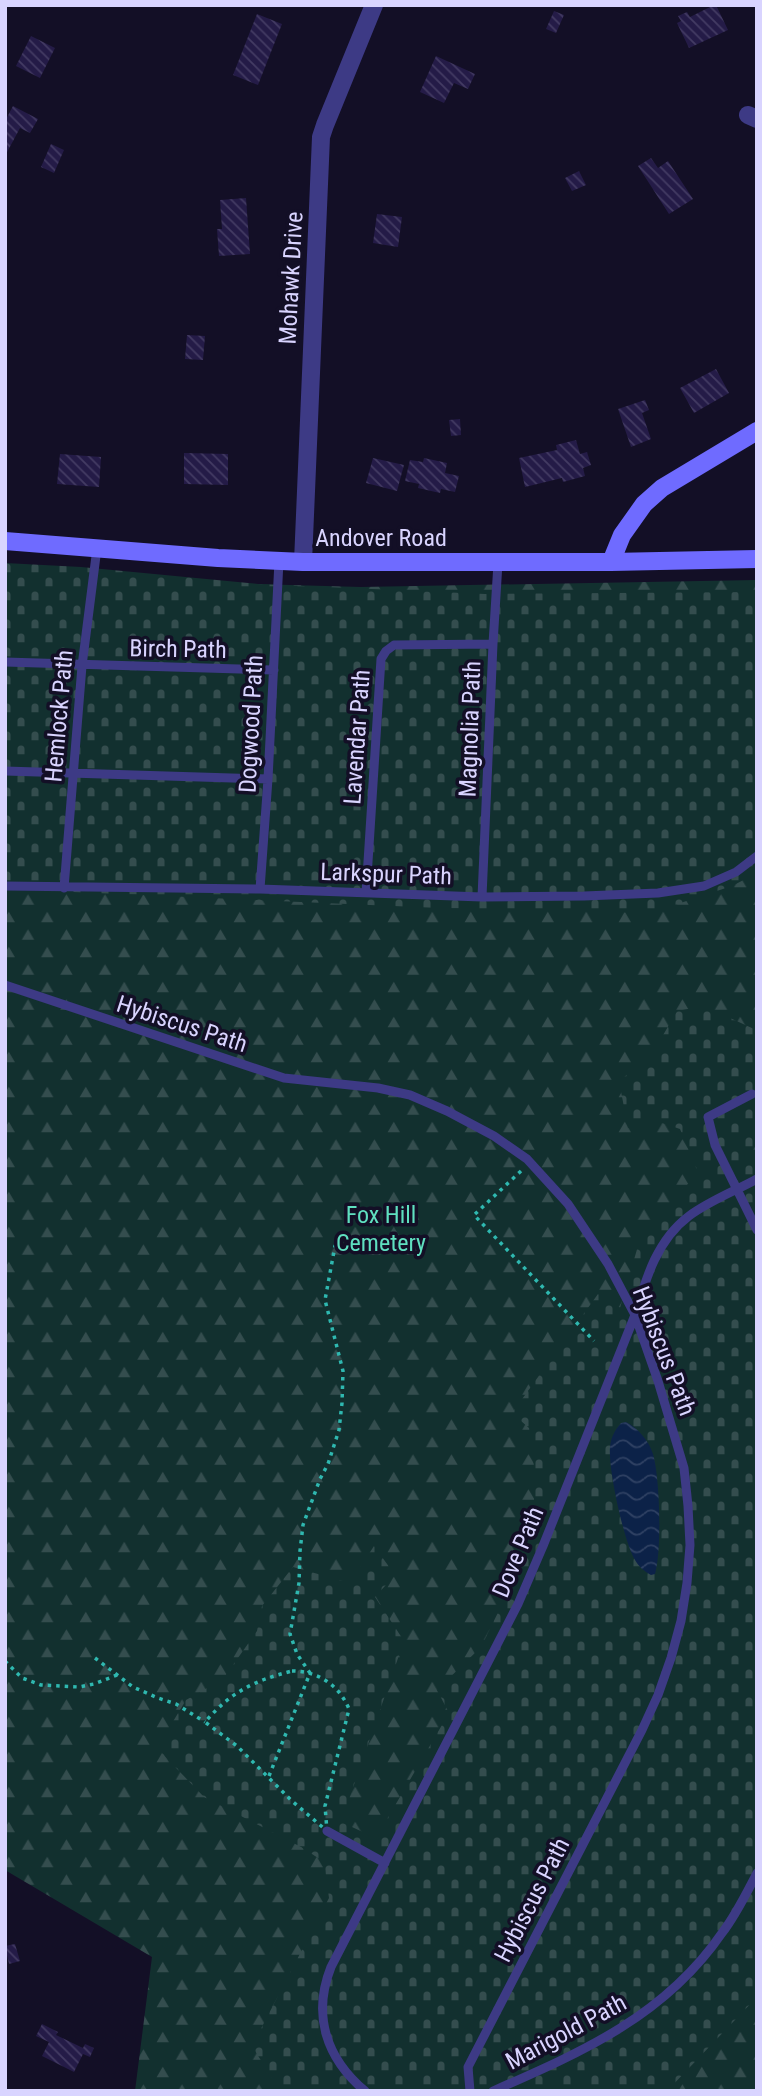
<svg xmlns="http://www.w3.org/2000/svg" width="762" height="2096" font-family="'Roboto Condensed',sans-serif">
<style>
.forest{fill:url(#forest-firs)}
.cemetery{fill:url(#cemetery-stones)}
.water{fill:url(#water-waves)}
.building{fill:url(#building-back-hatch)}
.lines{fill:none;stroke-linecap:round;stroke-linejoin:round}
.path{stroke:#2fb8b0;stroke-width:3.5;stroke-dasharray:3.5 5;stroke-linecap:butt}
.lane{stroke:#3d3a85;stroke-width:9}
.street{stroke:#3d3a85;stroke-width:18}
.secondary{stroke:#6f6bff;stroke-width:18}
.labels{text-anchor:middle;stroke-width:7;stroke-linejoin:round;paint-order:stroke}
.street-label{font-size:24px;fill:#d9d4ff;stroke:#130f26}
.park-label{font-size:24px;fill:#5fe0c0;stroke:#130f26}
</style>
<defs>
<pattern id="forest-firs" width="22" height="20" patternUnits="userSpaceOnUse" patternTransform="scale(1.75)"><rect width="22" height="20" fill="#12302f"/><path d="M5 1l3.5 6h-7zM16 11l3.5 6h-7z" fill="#344d4e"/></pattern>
<pattern id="cemetery-stones" width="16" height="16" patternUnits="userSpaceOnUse" patternTransform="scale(1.75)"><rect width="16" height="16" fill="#12302f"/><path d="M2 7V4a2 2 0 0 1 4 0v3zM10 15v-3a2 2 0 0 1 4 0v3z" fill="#344d4e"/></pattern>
<pattern id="water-waves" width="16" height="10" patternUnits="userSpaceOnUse" patternTransform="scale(1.75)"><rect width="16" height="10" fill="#0c2248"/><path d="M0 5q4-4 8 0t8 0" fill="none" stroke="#2f4163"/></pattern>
<pattern id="building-back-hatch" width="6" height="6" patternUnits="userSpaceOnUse" patternTransform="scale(1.75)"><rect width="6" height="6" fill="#241b47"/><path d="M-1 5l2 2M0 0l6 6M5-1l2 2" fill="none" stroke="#433b63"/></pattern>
</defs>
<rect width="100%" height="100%" fill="#130f26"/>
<path class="forest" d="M 5,577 L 361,587 L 757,580 L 757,2091 L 135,2091 L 152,1957 L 5,1870 Z"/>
<path class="cemetery" d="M 5,563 L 81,567 L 258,584 L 485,594 L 757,592 L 757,873 L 732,886 L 650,913 L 440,908 L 5,889 Z
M 704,1006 L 754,1029 L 757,1034 L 757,1145 L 747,1151 L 757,1167 L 757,1997 L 667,2091 L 280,2091 L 252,2046 L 329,1898 L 324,1862 L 303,1848 L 204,1797 L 157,1748 L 186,1700 L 223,1679 L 257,1631 L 262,1606 L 293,1567 L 350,1583 L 374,1546 L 395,1575 L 375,1597 L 404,1641 L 341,1822 L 376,1838 L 449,1713 L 437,1690 L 481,1647 L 516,1576 L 533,1527 L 535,1474 L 529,1428 L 512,1413 L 598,1294 L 620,1308 L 640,1239 L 678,1193 L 699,1174 L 680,1129 L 647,1118 L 628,1128 L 619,1081 L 651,1056 L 677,1011 Z"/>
<path class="water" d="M 626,1422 C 638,1428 649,1441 653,1454 C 660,1478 662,1550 655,1574 L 651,1575 C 644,1571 639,1567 635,1560 C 624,1542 608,1469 610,1447 C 611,1437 615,1430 621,1423 Z"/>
<path class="building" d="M 714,5 L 716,5 L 728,30 L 689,48 L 677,23 L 681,21 L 678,16 L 687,12 L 690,17 Z
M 554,11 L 564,15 L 556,33 L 546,29 Z
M 257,14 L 282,24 L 258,85 L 233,75 Z
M 31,36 L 55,48 L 40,78 L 16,66 Z
M 436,56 L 475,74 L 468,89 L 454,83 L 444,103 L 420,92 Z
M 13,106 L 38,119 L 30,133 L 20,128 L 5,156 L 5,121 Z
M 51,144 L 64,150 L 54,173 L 41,167 Z
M 651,158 L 658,168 L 668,161 L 693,199 L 669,214 L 638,166 Z
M 579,171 L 586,185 L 572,191 L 565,178 Z
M 246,198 L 250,254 L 219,256 L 217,229 L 222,229 L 220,200 Z
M 377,214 L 402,217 L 398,247 L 373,243 Z
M 187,335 L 205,336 L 203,360 L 185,359 Z
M 716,369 L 729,393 L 694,413 L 680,388 Z
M 645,400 L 649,410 L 642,413 L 651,439 L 631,447 L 618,409 Z
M 460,419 L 461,435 L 451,436 L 449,420 Z
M 576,440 L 580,454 L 587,452 L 591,465 L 583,468 L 585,476 L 563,482 L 562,478 L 525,487 L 519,458 L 557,450 L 556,445 Z
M 184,453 L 228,454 L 228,485 L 184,484 Z
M 60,454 L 101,457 L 99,487 L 57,484 Z
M 373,458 L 404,465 L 397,491 L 366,483 Z
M 424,458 L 447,463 L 445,473 L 459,476 L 455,492 L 441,489 L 440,493 L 418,488 L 419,484 L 405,481 L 410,460 L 423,462 Z
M 15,1944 L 20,1961 L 9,1964 L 5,1946 Z
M 42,2024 L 58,2032 L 56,2035 L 83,2048 L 85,2044 L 94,2048 L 90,2057 L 83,2054 L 74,2072 L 42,2056 L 49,2042 L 36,2036 Z"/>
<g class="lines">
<path class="path" d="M 521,1171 L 474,1215 L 594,1341
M 95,1658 L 133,1687 L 158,1698 L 176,1704 L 205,1722
M 5,1661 L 22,1678 L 41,1685 L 79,1687 L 94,1684 L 117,1675
M 292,1671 C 318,1671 339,1685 349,1709 L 325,1806 L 327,1831 L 292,1801 L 237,1746 L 205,1722 C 231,1692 253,1681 292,1671 Z
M 269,1776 L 310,1673 L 297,1654 L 290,1634 L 299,1583 L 300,1551 L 303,1525 L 320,1479 L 328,1464 L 339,1430 L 342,1403 L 343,1371 L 325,1300 L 335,1246 L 345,1232"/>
<path class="lane" d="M 5,662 L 274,670
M 5,771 L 268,779
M 5,886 L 260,889 L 482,897 L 584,896 L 658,893 L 704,886 L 736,872 L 757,856
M 64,888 L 82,666 L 97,548
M 260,889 L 268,779 L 279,561
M 366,893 L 381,659 L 386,651 L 394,645 L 493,644
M 482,897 L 493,644 L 498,563
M 5,985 L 284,1078 L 378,1088 L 410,1095 L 447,1111 L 494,1136 L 527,1159 L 568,1204 L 608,1264 L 635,1315 L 658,1381 L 684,1468 L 688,1506 L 690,1545 L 687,1583 L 681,1621 L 671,1658 L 658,1695 L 642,1730 L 468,2067 L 470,2091
M 752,1094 L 708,1117 L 715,1145 L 757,1230
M 327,1831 L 385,1863
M 365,2091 C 326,2058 312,2015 331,1967 L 518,1604 L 543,1546 L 635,1315 C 646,1278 657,1240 689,1216 C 709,1201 735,1191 757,1179
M 493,2091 C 582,2052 665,2016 722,1933 C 736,1915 746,1894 757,1873"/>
<path class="street" d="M 748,115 L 757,119
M 303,562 L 321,137 L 325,125 L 374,5"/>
<path class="secondary" d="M 5,541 L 218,558 L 303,562 L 611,562 L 757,559
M 611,562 L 622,535 L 644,504 L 662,488 L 757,431"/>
</g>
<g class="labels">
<g class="street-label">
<text transform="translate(291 278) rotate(-87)" y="8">Mohawk Drive</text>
<text x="381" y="546">Andover Road</text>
<text transform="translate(178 649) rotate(1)" y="8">Birch Path</text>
<text transform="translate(59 716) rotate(-85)" y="8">Hemlock Path</text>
<text transform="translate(251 724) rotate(-87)" y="8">Dogwood Path</text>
<text transform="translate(470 729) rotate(-88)" y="8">Magnolia Path</text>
<text transform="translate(357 737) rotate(-86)" y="8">Lavendar Path</text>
<text transform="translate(386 874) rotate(2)" y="8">Larkspur Path</text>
<text transform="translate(182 1024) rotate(18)" y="8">Hybiscus Path</text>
<text transform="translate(664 1351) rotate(69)" y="8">Hybiscus Path</text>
<text transform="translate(518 1552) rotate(-67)" y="8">Dove Path</text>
<text transform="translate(532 1900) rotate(-63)" y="8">Hybiscus Path</text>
<text transform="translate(566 2032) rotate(-28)" y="8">Marigold Path</text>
</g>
<g class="park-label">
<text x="381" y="1223">Fox Hill<tspan x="381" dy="28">Cemetery</tspan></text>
</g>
</g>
<rect width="762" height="2096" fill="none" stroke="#d9d4ff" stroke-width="14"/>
</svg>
